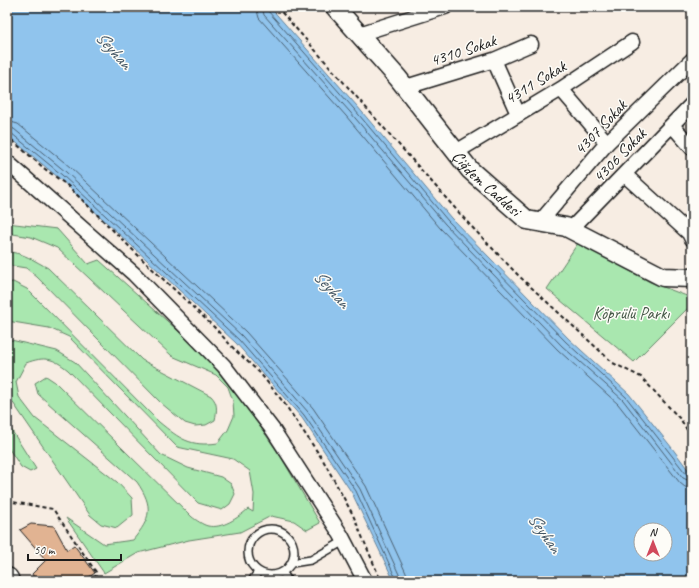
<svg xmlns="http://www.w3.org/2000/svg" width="699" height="588" font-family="Caveat,sans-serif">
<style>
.green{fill:#a9e7af;stroke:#628266}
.water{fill:#90c4ed;stroke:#628199;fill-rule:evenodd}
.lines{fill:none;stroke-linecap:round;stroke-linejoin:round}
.shore{stroke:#4a5f70;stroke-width:1}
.building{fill:#e1b392;stroke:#1c1c1c}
.service-casing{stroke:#1c1c1c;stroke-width:10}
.minor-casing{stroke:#1c1c1c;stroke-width:17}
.tertiary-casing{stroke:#1c1c1c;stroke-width:21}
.primary-casing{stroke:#1c1c1c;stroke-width:25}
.path{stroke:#1c1c1c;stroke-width:2;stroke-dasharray:4 3;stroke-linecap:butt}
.service{stroke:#fdfcf7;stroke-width:7}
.minor{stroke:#fdfcf7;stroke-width:14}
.tertiary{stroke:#fdfcf7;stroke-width:18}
.primary{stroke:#fdfcf7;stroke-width:22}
.labels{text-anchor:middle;stroke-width:3;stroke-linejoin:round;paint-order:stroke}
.street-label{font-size:17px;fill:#1c1c1c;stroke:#fdfcf7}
.park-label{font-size:17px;fill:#465948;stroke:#fdfcf7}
.water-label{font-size:18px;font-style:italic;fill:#455765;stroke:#fdfcf7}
</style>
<rect width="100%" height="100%" fill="#f7ede3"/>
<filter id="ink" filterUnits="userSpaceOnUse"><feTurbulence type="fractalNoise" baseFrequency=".025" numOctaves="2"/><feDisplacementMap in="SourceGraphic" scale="8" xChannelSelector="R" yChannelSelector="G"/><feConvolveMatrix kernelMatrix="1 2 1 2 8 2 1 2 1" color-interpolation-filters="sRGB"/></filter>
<g filter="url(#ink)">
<path class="green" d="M 7,223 L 57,229 L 88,264 L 99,260 L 205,355 L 236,391 L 281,457 L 320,523 L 307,530 L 294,521 L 271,516 L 240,532 L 189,540 L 138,553 L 104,573 L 66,518 L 104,544 L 133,540 C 151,518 154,507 137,482 L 38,394 L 35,383 L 46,376 L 55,382 L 192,517 C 196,520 203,525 208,526 C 222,529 238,518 248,509 L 253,512 L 254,494 L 250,471 L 233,459 L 177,447 L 69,337 L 49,328 L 7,321 L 7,283 L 13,282 L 27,289 L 159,422 C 180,439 190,447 218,443 L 228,430 L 234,416 L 233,401 L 228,387 L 216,375 L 172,356 L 57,248 L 31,237 L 7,233 Z
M 578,243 L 650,282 L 692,298 L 692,304 L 634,362 L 547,289 Z
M 7,252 C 22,252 35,261 48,268 L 142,360 L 211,396 C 218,403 217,410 215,420 L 206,425 L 195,426 L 185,423 L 161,403 L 37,277 L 26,268 L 7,265 Z
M 7,339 L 57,351 L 75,362 L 161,455 L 188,468 L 221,477 L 231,484 L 235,494 L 230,504 L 222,510 L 198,503 L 68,370 C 53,358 45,356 26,363 L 16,382 L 19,397 L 35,418 L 117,482 L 132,498 L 133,515 L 117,528 L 101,524 L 90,515 L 7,394 Z
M 7,423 L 36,469 L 30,472 L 21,467 L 7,446 Z"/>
<path class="water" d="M 7,7 L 270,7 L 357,106 L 451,218 L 569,339 L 629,394 L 672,448 L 692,475 L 692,581 L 394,581 L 352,493 L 302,418 L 236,343 L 59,178 L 7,135 ZM 641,530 L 665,530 L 665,554 L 641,554 Z"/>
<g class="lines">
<path class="shore" d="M 256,7 L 259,18 L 346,116 L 440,228 L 558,350 L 618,404 L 680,483 L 685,487 L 692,488
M 262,7 L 264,15 L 350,112 L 445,224 L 562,346 L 623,400 L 683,478 L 692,482
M 267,7 L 268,11 L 354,109 L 448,221 L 566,342 L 626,397 L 687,475 L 692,477
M 7,121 L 18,124 L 70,167 L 246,332 L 313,408 L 366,486 L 406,573 L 408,581
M 7,127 L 14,129 L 66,172 L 242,336 L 308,412 L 360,489 L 402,581
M 7,132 L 11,133 L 62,175 L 239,340 L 304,415 L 356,491 L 397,581"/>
</g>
<path class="building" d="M 31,524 L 54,526 L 67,550 L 74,545 L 95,573 L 83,581 L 36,581 L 32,574 L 46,560 L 20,530 Z"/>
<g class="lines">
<defs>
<path id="service" d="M248 552a23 23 0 1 1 46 0a23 23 0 1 1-46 0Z
M 292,563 L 311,560 L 344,541
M 283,573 L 288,581
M 252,581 L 258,572"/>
<path id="minor" d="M 359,34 L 445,7
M 494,60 L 518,114
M 406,87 L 494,60 L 531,44
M 561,89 L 607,143
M 672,125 L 692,148
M 456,152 L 561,89 L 632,42
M 7,162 L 134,274 L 224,366 L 273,430 L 341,535 L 365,581
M 625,175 L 689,233 L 692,239
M 540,222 L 607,143 L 692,60
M 570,230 L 692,104"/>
<g id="tertiary">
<path id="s1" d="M 335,7 L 398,78 L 470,170 L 527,220 L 566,227 L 663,277 L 692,278"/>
</g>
<path id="primary" d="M 7,579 L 8,581"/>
</defs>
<use href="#service" class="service-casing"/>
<use href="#minor" class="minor-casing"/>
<use href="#tertiary" class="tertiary-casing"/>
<use href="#primary" class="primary-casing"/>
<path class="path" d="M 277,7 L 469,224 L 518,275 L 613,363 L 641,377 L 681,420 L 692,438
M 7,136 L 45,169 L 68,186 L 145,262 L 214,327 L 236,351 L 260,373 L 284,403 L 323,460 L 353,515 L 381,581
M 7,501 L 53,509 L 96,572 L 95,581"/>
<use href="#service" class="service"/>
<use href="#minor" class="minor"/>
<use href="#tertiary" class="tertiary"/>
<use href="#primary" class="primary"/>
</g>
</g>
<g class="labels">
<g class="street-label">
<text transform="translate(463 50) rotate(-18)" y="6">4310 Sokak</text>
<text transform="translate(535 82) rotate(-31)" y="6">4311 Sokak</text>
<text transform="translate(600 127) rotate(-47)" y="6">4307 Sokak</text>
<text transform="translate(619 155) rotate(-46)" y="6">4306 Sokak</text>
<text dy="6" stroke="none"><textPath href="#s1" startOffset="233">Çiğdem Caddesi</textPath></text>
</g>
<g class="park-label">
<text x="631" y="319">Köprülü Parkı</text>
</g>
<g class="water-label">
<text transform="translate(114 50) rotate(48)" y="6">Seyhan</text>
<text transform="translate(332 289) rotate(48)" y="6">Seyhan</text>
<text transform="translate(545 533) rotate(55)" y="6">Seyhan</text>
</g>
</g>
<rect width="699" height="588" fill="none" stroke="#fdfcf7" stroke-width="24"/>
<rect x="12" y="12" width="675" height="564" fill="none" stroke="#1c1c1c" stroke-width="1.5" filter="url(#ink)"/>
<g transform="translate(653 542)"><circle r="19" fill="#fdfcf7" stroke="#a3a29f"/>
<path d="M0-3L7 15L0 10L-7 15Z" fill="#d1495b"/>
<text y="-6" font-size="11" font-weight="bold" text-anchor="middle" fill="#1c1c1c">N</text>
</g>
<path d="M28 554v6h93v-6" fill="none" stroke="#1c1c1c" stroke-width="2"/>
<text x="34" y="554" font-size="12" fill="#1c1c1c" stroke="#fdfcf7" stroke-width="3" paint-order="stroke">50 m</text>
</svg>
